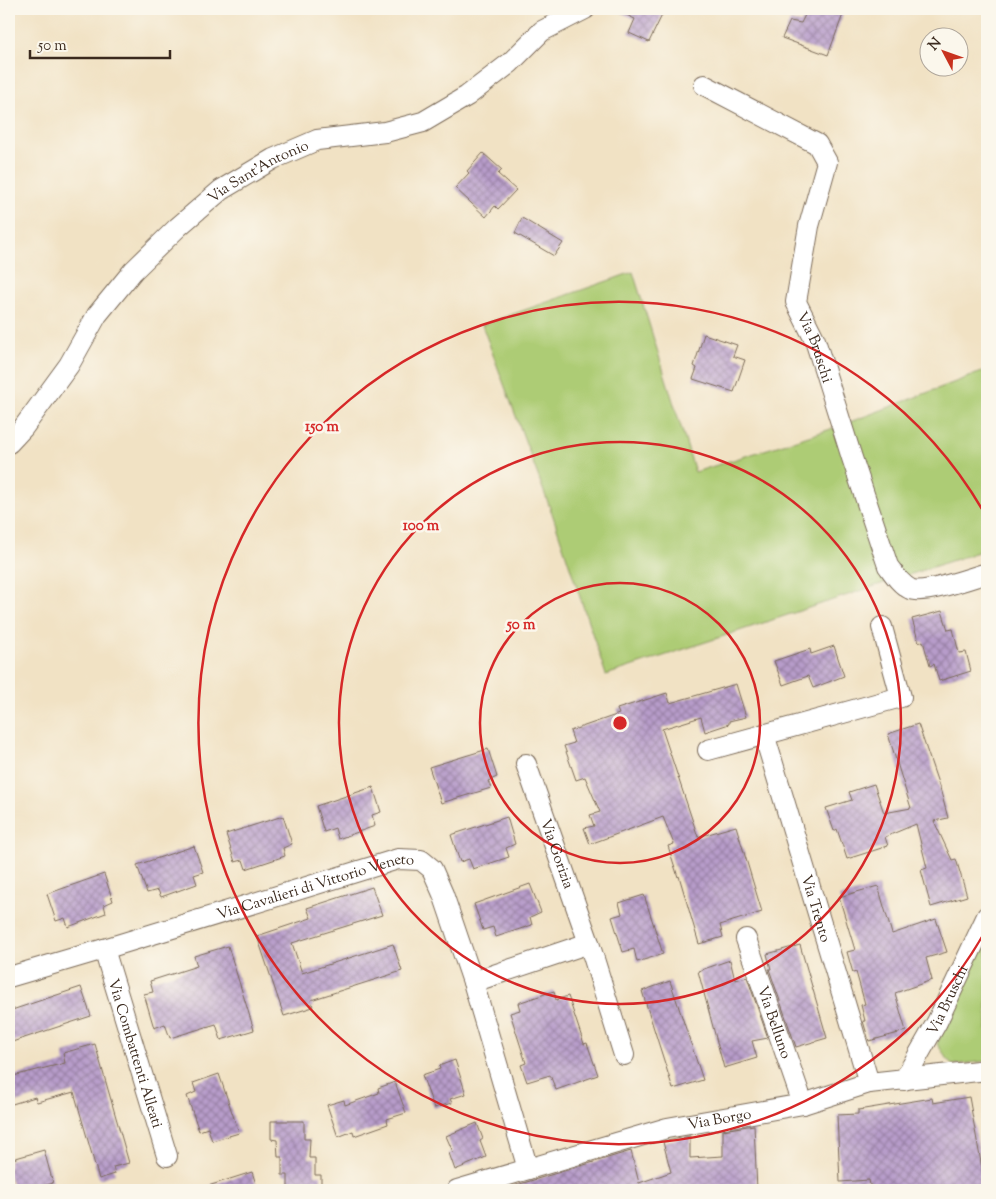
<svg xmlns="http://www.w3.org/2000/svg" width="996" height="1199" font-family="'Sorts Mill Goudy',serif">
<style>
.grass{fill:#adcc74;stroke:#747b49}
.building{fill:url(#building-cross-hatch)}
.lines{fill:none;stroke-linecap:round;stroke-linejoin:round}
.minor-casing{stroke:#7b6a58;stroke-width:22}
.minor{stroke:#fff;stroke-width:20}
.ring{fill:none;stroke:#d62828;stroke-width:2.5}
.labels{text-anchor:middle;stroke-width:5;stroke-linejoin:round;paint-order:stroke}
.street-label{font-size:15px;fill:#3b2a1e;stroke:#fbf7ec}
.centre{fill:#d62828;stroke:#fbf7ec;stroke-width:2.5}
.ring-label{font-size:15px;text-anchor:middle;font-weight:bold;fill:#d62828;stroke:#fbf7ec;stroke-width:5;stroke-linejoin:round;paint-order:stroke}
</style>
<defs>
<pattern id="building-cross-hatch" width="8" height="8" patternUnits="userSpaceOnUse" patternTransform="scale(1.25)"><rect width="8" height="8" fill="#b79cca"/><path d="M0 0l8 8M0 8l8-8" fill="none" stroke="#967fa3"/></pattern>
</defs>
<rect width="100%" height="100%" fill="#fbf7ec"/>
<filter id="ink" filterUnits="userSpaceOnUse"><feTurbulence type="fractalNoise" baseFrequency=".02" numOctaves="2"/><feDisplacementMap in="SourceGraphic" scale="10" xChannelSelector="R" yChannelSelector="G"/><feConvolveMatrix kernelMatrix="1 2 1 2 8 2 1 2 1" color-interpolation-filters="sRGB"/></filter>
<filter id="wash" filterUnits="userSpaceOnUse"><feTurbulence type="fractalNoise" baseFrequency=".0096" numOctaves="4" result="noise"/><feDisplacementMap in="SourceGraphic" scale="20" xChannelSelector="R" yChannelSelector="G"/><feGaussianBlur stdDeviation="1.12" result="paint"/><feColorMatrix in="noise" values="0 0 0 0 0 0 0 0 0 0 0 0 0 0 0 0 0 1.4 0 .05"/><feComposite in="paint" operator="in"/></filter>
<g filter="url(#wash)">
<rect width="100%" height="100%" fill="#f1e2c4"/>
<path class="grass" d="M 633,272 L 695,472 L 834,428 L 987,370 L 987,549 L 606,675 L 553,516 L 482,325 Z
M 987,937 L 987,1061 L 952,1065 L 937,1044 Z"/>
<g id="blocks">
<path class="building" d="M 613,9 L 665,9 L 649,42 L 629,33 L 635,19 Z
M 808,9 L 845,9 L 828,55 L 782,38 L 790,21 L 801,23 Z
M 483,153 L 502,170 L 498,174 L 516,190 L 498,209 L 495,206 L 486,217 L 455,188 L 469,173 L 467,171 Z
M 522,218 L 563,243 L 554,256 L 515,233 Z
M 704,334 L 737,345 L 733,356 L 745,360 L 734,392 L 693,379 L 697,368 L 694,366 Z
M 942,611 L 948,630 L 953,629 L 959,653 L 966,652 L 971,671 L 939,681 L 934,664 L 930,666 L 923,641 L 919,643 L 912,619 Z
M 834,646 L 844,676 L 813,688 L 808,676 L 783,685 L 774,661 L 810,649 L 811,654 Z
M 736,684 L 746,717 L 729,721 L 729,724 L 705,732 L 701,717 L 662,729 L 698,837 L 736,826 L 762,912 L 720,925 L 723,937 L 699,944 L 679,876 L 678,877 L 668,846 L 674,844 L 663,817 L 590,844 L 584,828 L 594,826 L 590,815 L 600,812 L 585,777 L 576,780 L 564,746 L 574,743 L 570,731 L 619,714 L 617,709 L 667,693 L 670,703 Z
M 918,724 L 941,792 L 948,818 L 934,821 L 952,860 L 956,859 L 967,896 L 931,907 L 921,870 L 927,868 L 916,824 L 885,837 L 888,846 L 847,859 L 837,829 L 834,831 L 826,808 L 852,800 L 849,792 L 874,784 L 884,813 L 911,808 L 888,734 Z
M 488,749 L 497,777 L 488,781 L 491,788 L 441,803 L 429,767 Z
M 373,787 L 381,812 L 372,815 L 375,826 L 338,839 L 335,828 L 324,832 L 316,806 Z
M 283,816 L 292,844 L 283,848 L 285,856 L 246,869 L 243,860 L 235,862 L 226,834 Z
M 507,817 L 515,844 L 506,848 L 509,857 L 473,869 L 469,859 L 460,862 L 451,835 Z
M 194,846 L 203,872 L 194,875 L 197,884 L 161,897 L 158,890 L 147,893 L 137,865 Z
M 104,874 L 113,901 L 104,905 L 106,913 L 68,927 L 65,918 L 56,921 L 47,894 Z
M 530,884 L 541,912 L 530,917 L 532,925 L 496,937 L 493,927 L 483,930 L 474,904 Z
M 878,886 L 892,934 L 936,919 L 947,952 L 926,958 L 932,980 L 895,993 L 906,1031 L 869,1041 L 863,1021 L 865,1021 L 861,1005 L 865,1004 L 856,972 L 853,973 L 847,952 L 855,950 L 839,897 Z
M 372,887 L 382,915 L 292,943 L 302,973 L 393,944 L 402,971 L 311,1000 L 313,1007 L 284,1016 L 257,936 L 311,918 L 307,908 Z
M 644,895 L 663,954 L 637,962 L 634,949 L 623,952 L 612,917 L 622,914 L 619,903 Z
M 800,945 L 827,1038 L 796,1047 L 769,969 L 771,969 L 767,954 Z
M 228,946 L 254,1030 L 221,1040 L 216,1024 L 170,1038 L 165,1024 L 154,1028 L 144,994 L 153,992 L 150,981 L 197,966 L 194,956 Z
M 730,960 L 735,980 L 747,977 L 768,1038 L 752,1041 L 757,1058 L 724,1068 L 698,971 Z
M 670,981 L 703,1080 L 673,1089 L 642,991 Z
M 81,987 L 91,1016 L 9,1043 L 9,1011 Z
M 554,991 L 556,1000 L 568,996 L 584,1044 L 587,1043 L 598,1075 L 556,1090 L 550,1075 L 527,1082 L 521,1065 L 526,1063 L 510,1013 L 520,1010 L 518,1003 Z
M 95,1044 L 129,1163 L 113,1167 L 115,1174 L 99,1179 L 74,1092 L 37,1102 L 35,1097 L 9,1105 L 9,1077 L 65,1063 L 63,1053 Z
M 455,1060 L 466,1094 L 450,1099 L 452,1103 L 434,1108 L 422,1075 L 440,1069 L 439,1066 Z
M 219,1074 L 239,1133 L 212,1141 L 208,1128 L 199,1131 L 187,1096 L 196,1092 L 193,1083 Z
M 395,1082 L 406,1113 L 387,1119 L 388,1124 L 354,1136 L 353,1131 L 338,1137 L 327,1105 L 344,1100 L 345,1105 L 379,1093 L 378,1088 Z
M 969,1097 L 986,1190 L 871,1190 L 869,1180 L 840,1182 L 837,1115 L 858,1114 L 858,1110 L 932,1098 L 933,1103 Z
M 271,1121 L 304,1121 L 304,1139 L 310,1139 L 309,1158 L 315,1158 L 315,1175 L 321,1175 L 321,1190 L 288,1190 L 288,1175 L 282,1175 L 282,1157 L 278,1157 L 277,1140 L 271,1139 Z
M 477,1123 L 483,1139 L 480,1141 L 486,1157 L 455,1170 L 449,1153 L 453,1152 L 446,1136 Z
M 754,1125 L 757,1190 L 722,1190 L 722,1187 L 690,1189 L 690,1190 L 500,1190 L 631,1151 L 639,1183 L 671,1172 L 663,1142 L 690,1136 L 690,1158 L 723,1156 L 723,1130 Z
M 44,1150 L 53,1183 L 30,1190 L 14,1190 L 9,1174 L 9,1160 Z
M 252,1172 L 258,1190 L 206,1190 L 205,1187 Z"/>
</g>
</g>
<g filter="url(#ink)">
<use href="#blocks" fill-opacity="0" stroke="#7b6a58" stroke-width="1"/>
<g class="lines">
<defs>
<g id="minor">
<path id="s1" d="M 704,85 L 817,144 L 827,162 L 809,226 L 796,302 L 815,340 L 852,458 L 888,566 C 894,574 900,584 910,589 C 923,595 971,578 987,573"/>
<path id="s2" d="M 9,443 L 23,428 L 69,365 L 97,315 L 133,271 L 178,227 L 221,190 L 273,159 L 317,140 L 385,132 L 423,122 L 467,96 L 510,63 L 542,31 L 585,9"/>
<path id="s3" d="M 764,734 L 869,1083"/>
<path d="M 708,750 L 901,697 L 882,627"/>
<path id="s4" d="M 526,764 L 589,943 L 624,1055"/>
<path id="s5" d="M 746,939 L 803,1104"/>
<path id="s6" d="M 104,949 L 167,1156"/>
<path id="s7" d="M 9,977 L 104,949 L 398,859 L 421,860 L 432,869 L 443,894 L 473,982 L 528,1169"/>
<path d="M 473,982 L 589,943"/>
<path id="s8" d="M 904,1080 L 937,1022 L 987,916"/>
<path id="s9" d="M 457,1190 L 667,1128 L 803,1104 L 869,1083 L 987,1070"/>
</g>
</defs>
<use href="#minor" class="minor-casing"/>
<use href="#minor" class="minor"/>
</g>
</g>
<g class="ring">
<circle cx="620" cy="723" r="140"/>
<circle cx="620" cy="723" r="281"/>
<path d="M986 930A421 421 0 1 1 986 516"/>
</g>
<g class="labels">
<g class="street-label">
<text dy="5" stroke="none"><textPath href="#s2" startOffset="374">Via Sant'Antonio</textPath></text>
<text dy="5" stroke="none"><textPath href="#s1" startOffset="341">Via Bruschi</textPath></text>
<text dy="5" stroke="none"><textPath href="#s4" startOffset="95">Via Gorizia</textPath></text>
<text dy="5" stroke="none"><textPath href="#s7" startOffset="320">Via Cavalieri di Vittorio Veneto</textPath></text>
<text dy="5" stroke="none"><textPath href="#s3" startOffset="182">Via Trento</textPath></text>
<text dy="5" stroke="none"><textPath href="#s8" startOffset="91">Via Bruschi</textPath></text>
<text dy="5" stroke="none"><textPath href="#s5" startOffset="88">Via Belluno</textPath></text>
<text dy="5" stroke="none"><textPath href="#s6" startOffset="109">Via Combattenti Alleati</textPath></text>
<text dy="5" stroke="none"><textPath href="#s9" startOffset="272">Via Borgo</textPath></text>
</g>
</g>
<circle cx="620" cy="723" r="8" class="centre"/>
<g class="ring-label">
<text x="322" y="431">150 m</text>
<text x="421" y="530">100 m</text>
<text x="521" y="629">50 m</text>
</g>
<rect width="996" height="1199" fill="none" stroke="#fbf7ec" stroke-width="30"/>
<g transform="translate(944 52) rotate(311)"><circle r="24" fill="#fbf7ec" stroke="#aea59a"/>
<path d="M0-4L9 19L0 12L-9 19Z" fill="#c8321e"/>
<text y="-8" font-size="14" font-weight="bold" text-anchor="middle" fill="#3b2a1e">N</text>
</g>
<path d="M30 50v8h140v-8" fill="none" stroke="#3b2a1e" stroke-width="2.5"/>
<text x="38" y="50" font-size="15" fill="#3b2a1e" stroke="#fbf7ec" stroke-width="4" paint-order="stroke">50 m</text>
</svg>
